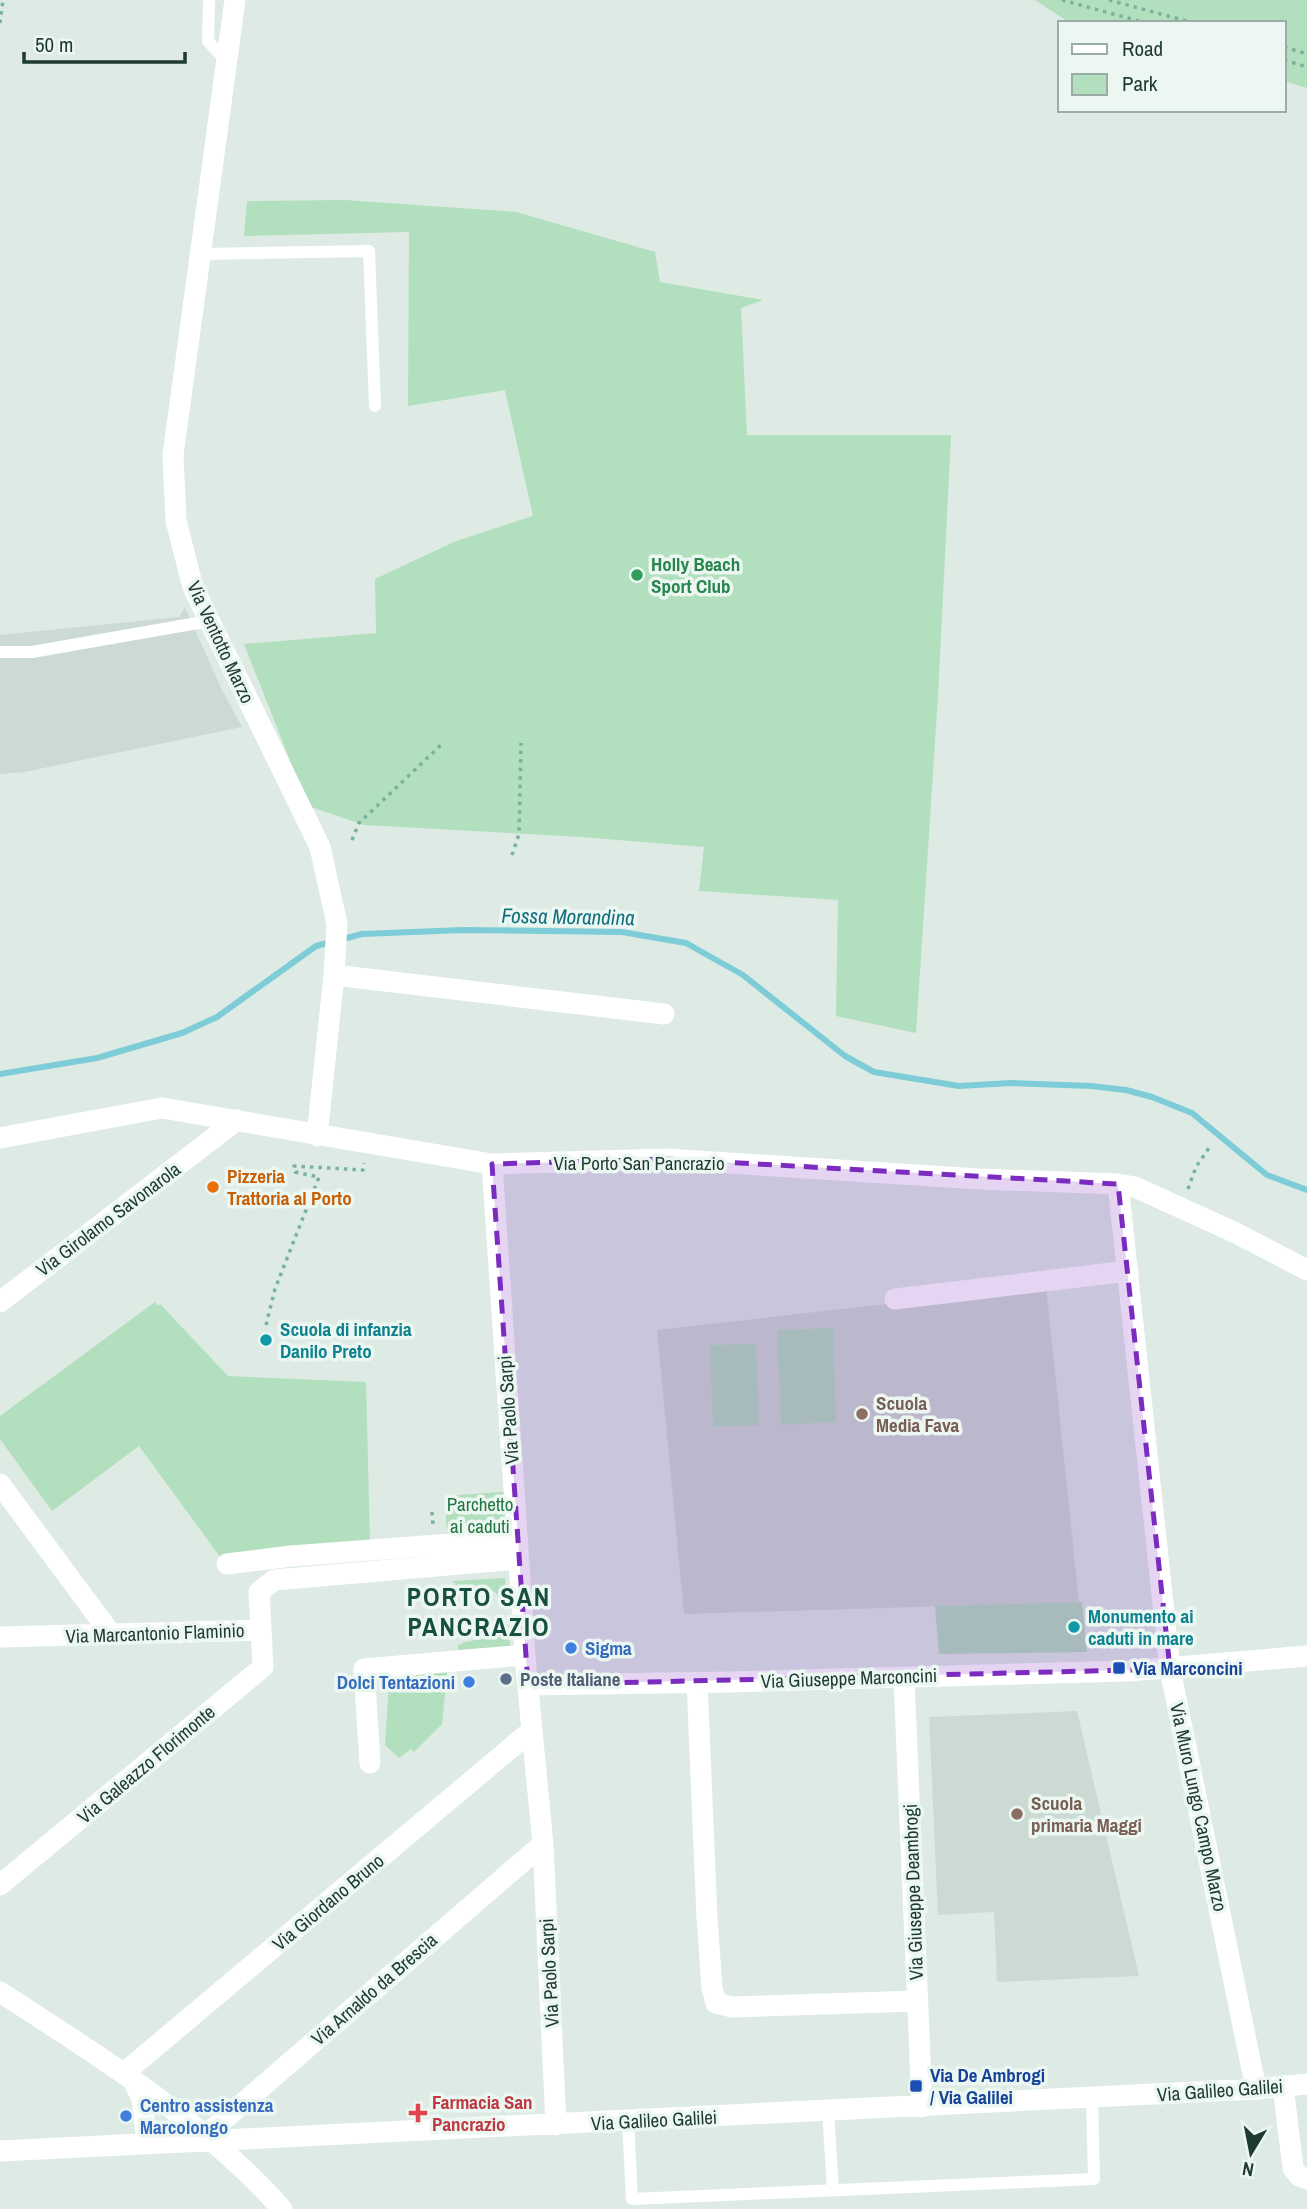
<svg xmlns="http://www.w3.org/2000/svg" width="1307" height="2209" font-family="'Archivo Narrow',sans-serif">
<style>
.built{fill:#cbdbd3}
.green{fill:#b2dfbd}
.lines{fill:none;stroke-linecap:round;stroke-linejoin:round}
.stream{stroke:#7dccd7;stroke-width:6}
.path{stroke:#79b29f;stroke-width:3.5;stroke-dasharray:3.5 5;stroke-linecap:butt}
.lane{stroke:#fff;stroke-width:12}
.street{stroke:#fff;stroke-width:21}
.marked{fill:#7b2cbf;fill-opacity:0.2;stroke:#7b2cbf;stroke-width:5;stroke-dasharray:14 9;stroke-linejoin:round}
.leisure-dot{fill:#2e9e5b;stroke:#edf7f2;stroke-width:2.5}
.food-dot{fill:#e8710a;stroke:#edf7f2;stroke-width:2.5}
.culture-dot{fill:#0f9aa8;stroke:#edf7f2;stroke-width:2.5}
.education-dot{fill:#8d6e63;stroke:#edf7f2;stroke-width:2.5}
.shop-dot{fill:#3f7fe0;stroke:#edf7f2;stroke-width:2.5}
.transit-dot{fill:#1a4fb4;stroke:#edf7f2;stroke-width:2.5}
.service-dot{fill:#5c6f8a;stroke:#edf7f2;stroke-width:2.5}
.health-dot{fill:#e0444e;stroke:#edf7f2;stroke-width:2.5}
.labels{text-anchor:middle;stroke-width:7;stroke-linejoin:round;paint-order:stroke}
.leisure-label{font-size:19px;font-weight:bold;fill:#27864d;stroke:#edf7f2;text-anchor:start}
.street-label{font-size:19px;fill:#1d3b32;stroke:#edf7f2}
.food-label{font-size:19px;font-weight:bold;fill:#c56008;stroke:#edf7f2;text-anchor:start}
.culture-label{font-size:19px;font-weight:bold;fill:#0d838f;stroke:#edf7f2;text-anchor:start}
.education-label{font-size:19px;font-weight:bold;fill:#785e54;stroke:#edf7f2;text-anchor:start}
.park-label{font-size:19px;fill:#237641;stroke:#edf7f2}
.shop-label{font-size:19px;font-weight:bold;fill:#366cbe;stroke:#edf7f2;text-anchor:start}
.transit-label{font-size:19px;font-weight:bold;fill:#164399;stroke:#edf7f2;text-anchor:start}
.service-label{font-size:19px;font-weight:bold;fill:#4e5e75;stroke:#edf7f2;text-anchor:start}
.health-label{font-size:19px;font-weight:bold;fill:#be3a42;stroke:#edf7f2;text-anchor:start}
.water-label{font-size:21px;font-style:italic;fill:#116e7d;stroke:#edf7f2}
.district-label{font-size:26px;font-weight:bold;letter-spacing:2px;fill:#174f40;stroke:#edf7f2}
</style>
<rect width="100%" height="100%" fill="#ddebe4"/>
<path class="built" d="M 185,607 L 222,690 L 242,727 L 24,772 L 0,774 L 0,635 L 179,617 Z
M 1046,1286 L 1079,1602 L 684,1614 L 657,1330 Z
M 1077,1711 L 1139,1976 L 997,1982 L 994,1912 L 938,1915 L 929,1717 Z"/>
<path class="green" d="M 1035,0 L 1307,0 L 1307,88 L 1284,81 L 1284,23 L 1070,23 Z
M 345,200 L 516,212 L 655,252 L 660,282 L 763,300 L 741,308 L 747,435 L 951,435 L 938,696 L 916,1033 L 836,1016 L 838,900 L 699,891 L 704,847 L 581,837 L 364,825 L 308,806 L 244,644 L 376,633 L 375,579 L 456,541 L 533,516 L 505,390 L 408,406 L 409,232 L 244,236 L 247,201 Z
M 155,1302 L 158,1306 L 160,1304 L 228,1376 L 366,1382 L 370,1542 L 221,1558 L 139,1446 L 52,1511 L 0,1439 L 0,1416 Z
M 833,1328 L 836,1422 L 781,1425 L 777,1330 Z
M 756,1344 L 759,1425 L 713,1427 L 710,1345 Z
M 513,1491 L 515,1534 L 447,1538 L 445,1496 Z
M 505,1578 L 507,1603 C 502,1600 499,1595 493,1591 C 483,1585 469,1585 458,1587 L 453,1582 L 453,1581 Z
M 1082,1602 L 1087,1652 L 939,1654 L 935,1606 Z
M 506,1621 L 508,1621 L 510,1646 L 458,1650 L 458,1645 C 478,1636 490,1645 506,1621 Z
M 448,1663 L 442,1724 L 414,1752 L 411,1749 L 399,1758 L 385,1745 L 390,1670 Z"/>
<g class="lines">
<path class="stream" d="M 0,1074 L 97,1058 L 182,1033 L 217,1017 L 316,946 L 362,934 L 463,930 L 622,932 L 686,943 L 743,975 L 845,1056 L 874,1072 L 959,1086 L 1011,1083 L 1091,1086 L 1126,1090 L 1152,1097 L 1192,1113 L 1267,1175 L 1307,1190"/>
<path class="path" d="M 1062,0 L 1146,23
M 1109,0 L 1194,23
M 0,23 L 3,0
M 1284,47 L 1307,54
M 1284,60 L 1307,67
M 352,840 L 359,823 L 441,745
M 512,855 L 519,834 L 521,743
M 1188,1189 L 1196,1167 L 1211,1145
M 266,1325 L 275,1289 L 319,1177 L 295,1172 L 294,1166 L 363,1170 L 364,1163
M 432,1512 L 433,1526"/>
<path class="lane" d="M 209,0 L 208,41 L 226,61
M 201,254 L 369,251 L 375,406
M 0,652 L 32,652 L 209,621
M 828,2111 L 833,2189
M 628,2121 L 632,2199 L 1094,2179 L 1092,2098"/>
<path class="street" d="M 235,0 L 173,455 L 176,521 L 193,587 L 320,847 L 337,924 L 334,975 L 317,1136
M 334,975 L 664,1014
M 0,1138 L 162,1108 L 492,1164 L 666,1159 L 979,1179 L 1118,1184 L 1135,1187 L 1236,1233 L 1307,1270
M 492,1164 L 526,1668 L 543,1844 L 556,2125
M 1118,1184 L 1170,1669 L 1256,2089
M 895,1299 L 1128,1271
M 0,1302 L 237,1120
M 0,1484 L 111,1634
M 227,1564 L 291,1556 L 517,1539
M 0,1637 L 261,1630
M 904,1677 L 922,2107
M 697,1682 L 707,1917 L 712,1988 L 716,2003 L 732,2007 L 917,2001
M 528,1685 L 729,1682 L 1128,1671 L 1307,1656
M 370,1763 L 364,1669 L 525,1655
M 0,1885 L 263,1667 L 259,1592 L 274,1580 L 518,1559
M 0,1992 C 99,2056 203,2120 282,2209
M 124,2073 L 531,1731
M 134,2082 L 142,2099 L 147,2144
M 1283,2086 L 1293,2168 L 1299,2176 L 1307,2179
M 206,2135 L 543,1844
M 0,2151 L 1256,2089 L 1307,2084"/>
</g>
<path class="marked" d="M 666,1159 L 1118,1184 L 1170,1669 L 528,1685 L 492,1164 Z"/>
<circle class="leisure-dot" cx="637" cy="575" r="7"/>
<circle class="food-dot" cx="213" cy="1187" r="7"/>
<g class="culture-dot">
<circle cx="266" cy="1340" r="7"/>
<circle cx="1074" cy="1627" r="7"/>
</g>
<g class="education-dot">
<circle cx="862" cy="1414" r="7"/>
<circle cx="1017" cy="1814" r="7"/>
</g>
<g class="shop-dot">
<circle cx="571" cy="1648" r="7"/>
<circle cx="469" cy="1682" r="7"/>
<circle cx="126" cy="2116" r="7"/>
</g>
<g class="transit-dot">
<rect x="1112" y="1661" width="14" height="14" rx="3.5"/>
<rect x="909" y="2079" width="14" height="14" rx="3.5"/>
</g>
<circle class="service-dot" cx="506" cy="1679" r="7"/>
<path class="health-dot" d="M414.5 2102.5h7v7h7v7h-7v7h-7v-7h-7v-7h7z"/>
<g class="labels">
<g class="leisure-label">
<text x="651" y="571">Holly Beach<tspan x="651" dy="22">Sport Club</tspan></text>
</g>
<g class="street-label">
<text transform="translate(221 642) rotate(65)" y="7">Via Ventotto Marzo</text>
<text x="639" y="1170">Via Porto San Pancrazio</text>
<text transform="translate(108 1219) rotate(-37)" y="7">Via Girolamo Savonarola</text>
<text transform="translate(508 1410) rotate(-94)" y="7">Via Paolo Sarpi</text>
<text transform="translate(155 1633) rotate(-2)" y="7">Via Marcantonio Flaminio</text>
<text transform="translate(849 1678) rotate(-2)" y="7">Via Giuseppe Marconcini</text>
<text transform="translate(146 1764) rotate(-40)" y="7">Via Galeazzo Florimonte</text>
<text transform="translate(1199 1807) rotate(78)" y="7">Via Muro Lungo Campo Marzo</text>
<text transform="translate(913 1892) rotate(-92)" y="7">Via Giuseppe Deambrogi</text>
<text transform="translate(328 1902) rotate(-40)" y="7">Via Giordano Bruno</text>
<text transform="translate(549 1973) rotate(-93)" y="7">Via Paolo Sarpi</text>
<text transform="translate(374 1989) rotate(-41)" y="7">Via Arnaldo da Brescia</text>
<text transform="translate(1220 2090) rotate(-4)" y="7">Via Galileo Galilei</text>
<text transform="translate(654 2120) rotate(-3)" y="7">Via Galileo Galilei</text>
</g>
<g class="food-label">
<text x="227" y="1183">Pizzeria<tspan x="227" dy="22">Trattoria al Porto</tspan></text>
</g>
<g class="culture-label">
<text x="280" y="1336">Scuola di infanzia<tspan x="280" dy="22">Danilo Preto</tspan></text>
<text x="1088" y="1623">Monumento ai<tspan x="1088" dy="22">caduti in mare</tspan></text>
</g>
<g class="education-label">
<text x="876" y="1410">Scuola<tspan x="876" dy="22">Media Fava</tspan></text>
<text x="1031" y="1810">Scuola<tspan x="1031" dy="22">primaria Maggi</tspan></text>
</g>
<g class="park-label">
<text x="480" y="1511">Parchetto<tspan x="480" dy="22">ai caduti</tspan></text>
</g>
<g class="shop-label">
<text x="585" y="1655">Sigma</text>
<text x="455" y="1689" text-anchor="end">Dolci Tentazioni</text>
<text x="140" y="2112">Centro assistenza<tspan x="140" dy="22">Marcolongo</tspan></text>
</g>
<g class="transit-label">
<text x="1133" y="1675">Via Marconcini</text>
<text x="930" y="2082">Via De Ambrogi<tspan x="930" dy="22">/ Via Galilei</tspan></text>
</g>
<g class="service-label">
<text x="520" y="1686">Poste Italiane</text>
</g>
<g class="health-label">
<text x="432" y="2109">Farmacia San<tspan x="432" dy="22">Pancrazio</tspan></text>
</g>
<g class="water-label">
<text transform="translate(568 917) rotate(1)" y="7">Fossa Morandina</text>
</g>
<g class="district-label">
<text x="479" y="1606">PORTO SAN<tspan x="479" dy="30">PANCRAZIO</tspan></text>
</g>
</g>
<rect x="1058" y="21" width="228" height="91" fill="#edf7f2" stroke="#9aaca5" stroke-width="2"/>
<rect x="1072" y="44" width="35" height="10" fill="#ffffff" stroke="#9aaca5" stroke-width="2"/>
<text x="1122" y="56" font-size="21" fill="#1d3b32">Road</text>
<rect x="1072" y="74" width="35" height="21" fill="#b2dfbd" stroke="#9aaca5" stroke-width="2"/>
<text x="1122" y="91" font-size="21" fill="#1d3b32">Park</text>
<g transform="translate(1251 2153) rotate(190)" stroke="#edf7f2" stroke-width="5" paint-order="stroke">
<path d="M0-5L12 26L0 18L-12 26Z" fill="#1d3b32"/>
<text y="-10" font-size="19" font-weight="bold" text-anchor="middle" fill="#1d3b32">N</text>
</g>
<path d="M24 52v10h161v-10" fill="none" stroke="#1d3b32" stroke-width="3.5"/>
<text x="35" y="52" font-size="21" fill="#1d3b32" stroke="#edf7f2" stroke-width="5" paint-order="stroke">50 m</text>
</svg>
